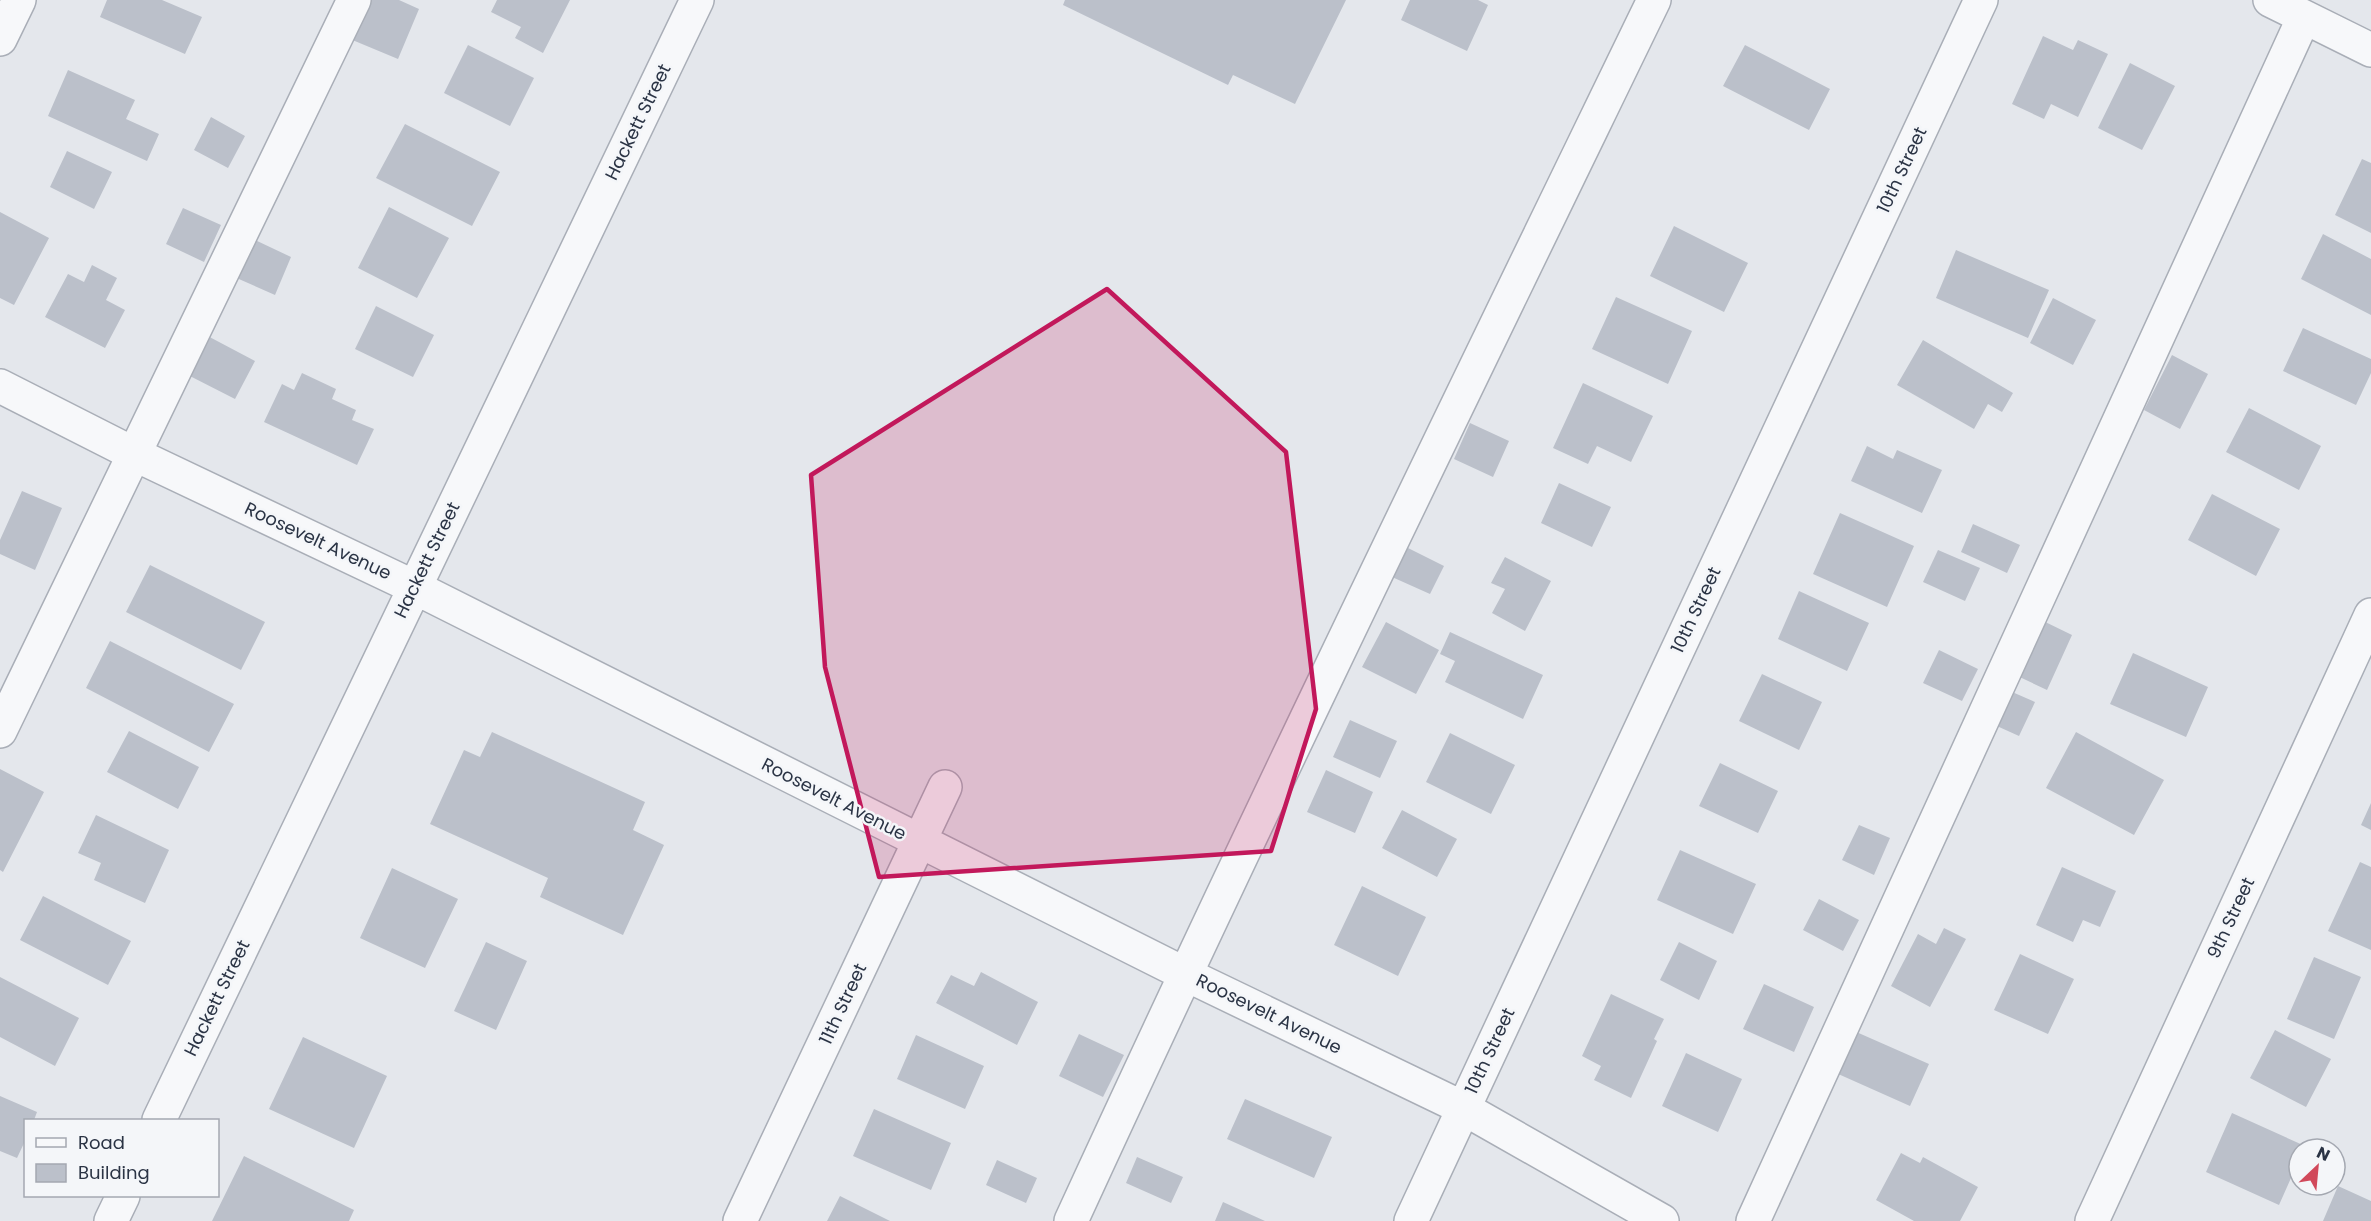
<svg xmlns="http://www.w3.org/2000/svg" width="2371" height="1221" font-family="Poppins,sans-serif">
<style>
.building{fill:#bbc0ca}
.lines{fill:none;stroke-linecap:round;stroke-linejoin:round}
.minor-casing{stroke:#a9aeb7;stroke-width:36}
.minor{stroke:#f7f8fa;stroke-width:33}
.marked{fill:#c2185b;fill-opacity:0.2;stroke:#c2185b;stroke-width:4.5;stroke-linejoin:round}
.labels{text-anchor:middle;stroke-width:5;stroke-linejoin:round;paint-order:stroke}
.street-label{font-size:18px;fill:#2b3445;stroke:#f4f6f9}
</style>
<rect width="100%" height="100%" fill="#e4e7ec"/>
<path class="building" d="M 107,0 L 162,0 L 202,17 L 185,54 L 100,17 Z
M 367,0 L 399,0 L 419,9 L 398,59 L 350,39 Z
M 497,0 L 570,0 L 543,53 L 515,38 L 521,27 L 491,12 Z
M 1065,0 L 1346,0 L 1295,104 L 1233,75 L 1228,85 L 1063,5 Z
M 1410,0 L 1478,0 L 1488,5 L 1467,51 L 1401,20 Z
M 2043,36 L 2073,50 L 2078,40 L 2108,54 L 2078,117 L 2051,104 L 2044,119 L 2012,104 Z
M 468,45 L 534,78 L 510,126 L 444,93 Z
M 1745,45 L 1830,89 L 1809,130 L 1723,86 Z
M 2130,63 L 2175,86 L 2142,150 L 2098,128 Z
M 68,70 L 135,100 L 126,119 L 159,134 L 147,161 L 48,116 Z
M 211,117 L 245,136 L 228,168 L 194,150 Z
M 405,124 L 500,172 L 472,226 L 376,178 Z
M 67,151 L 112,172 L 94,209 L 50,187 Z
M 2362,159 L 2371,163 L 2371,233 L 2335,215 Z
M 389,207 L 449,238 L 417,298 L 358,268 Z
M 183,208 L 221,225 L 204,262 L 166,244 Z
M 0,212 L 49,238 L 14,305 L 0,298 Z
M 1674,226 L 1748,263 L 1724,312 L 1650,276 Z
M 2323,234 L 2371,259 L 2371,315 L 2301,279 Z
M 249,237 L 291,257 L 275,295 L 232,276 Z
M 1956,250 L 2049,290 L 2028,338 L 1936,298 Z
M 92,265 L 117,278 L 106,300 L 125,310 L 105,348 L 45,317 L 68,274 L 84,282 Z
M 1616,297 L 1692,331 L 1668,384 L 1592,349 Z
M 2053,298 L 2096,320 L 2073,365 L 2030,343 Z
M 376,306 L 434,335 L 413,377 L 355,349 Z
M 2303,328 L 2371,359 L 2371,373 L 2356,405 L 2283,371 Z
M 202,333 L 255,361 L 235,399 L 182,372 Z
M 1923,340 L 2013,393 L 2002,412 L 1988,404 L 1974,429 L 1897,385 Z
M 2172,355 L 2208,374 L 2180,429 L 2144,410 Z
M 302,373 L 336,389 L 332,399 L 356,410 L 352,420 L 374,429 L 357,465 L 264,422 L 282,384 L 294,390 Z
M 1583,383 L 1653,416 L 1631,462 L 1597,446 L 1588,464 L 1553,448 Z
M 2249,408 L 2321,446 L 2299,490 L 2226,452 Z
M 1470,423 L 1509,441 L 1493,477 L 1454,459 Z
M 1867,446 L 1893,459 L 1897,450 L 1942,470 L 1922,513 L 1851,481 Z
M 1559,483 L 1611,507 L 1592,547 L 1541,523 Z
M 22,491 L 62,508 L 35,570 L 0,554 L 0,540 Z
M 2212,494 L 2280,529 L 2256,576 L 2188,540 Z
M 1840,513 L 1914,546 L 1887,607 L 1813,574 Z
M 1973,524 L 2020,545 L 2007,573 L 1961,552 Z
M 1406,547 L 1444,566 L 1430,594 L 1392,577 Z
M 1938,550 L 1980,568 L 1965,601 L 1923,582 Z
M 1505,557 L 1551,581 L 1525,631 L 1492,613 L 1505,589 L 1491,583 Z
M 150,565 L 265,622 L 241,670 L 126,612 Z
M 1799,591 L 1869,623 L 1847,671 L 1778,639 Z
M 2033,616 L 2072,635 L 2047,690 L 2009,672 Z
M 1386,622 L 1439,650 L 1416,694 L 1362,667 Z
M 1450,632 L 1543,675 L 1523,719 L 1445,682 L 1455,661 L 1440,654 Z
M 110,641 L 234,704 L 209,752 L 86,688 Z
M 1939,650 L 1978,669 L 1962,701 L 1923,683 Z
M 2133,653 L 2208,687 L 2186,737 L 2110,704 Z
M 1762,674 L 1822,702 L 1799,750 L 1739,721 Z
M 2003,688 L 2035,702 L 2019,736 L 1988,722 Z
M 1350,720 L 1397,741 L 1380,778 L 1333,757 Z
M 129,731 L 199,767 L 178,809 L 107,772 Z
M 492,732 L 645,802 L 633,830 L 664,845 L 623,935 L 540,897 L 548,878 L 430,824 L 464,750 L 480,757 Z
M 2076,732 L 2164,780 L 2134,835 L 2046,788 Z
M 1450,733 L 1515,765 L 1491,814 L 1426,782 Z
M 1720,763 L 1778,791 L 1758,833 L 1699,806 Z
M 0,769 L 44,792 L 3,872 L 0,870 Z
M 1326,770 L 1373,792 L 1355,833 L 1307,812 Z
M 2371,803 L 2371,830 L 2361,825 Z
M 1402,810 L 1457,839 L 1437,877 L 1382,848 Z
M 96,815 L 169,850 L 145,903 L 94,880 L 101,863 L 78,853 Z
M 1859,825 L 1890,838 L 1874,875 L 1842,860 Z
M 1680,850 L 1756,884 L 1733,934 L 1657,900 Z
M 2360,862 L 2371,867 L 2371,950 L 2328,931 Z
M 2062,867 L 2116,891 L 2100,927 L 2083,920 L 2073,942 L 2036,925 Z
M 392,868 L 458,899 L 425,968 L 360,938 Z
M 1362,886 L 1426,917 L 1398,976 L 1334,945 Z
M 43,896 L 131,941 L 108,985 L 20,940 Z
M 1819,899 L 1859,920 L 1843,951 L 1803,930 Z
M 1944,928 L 1966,939 L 1930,1007 L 1891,986 L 1918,934 L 1936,944 Z
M 486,942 L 527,961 L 496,1030 L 454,1011 Z
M 1679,942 L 1717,961 L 1699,1000 L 1660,980 Z
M 2020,954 L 2074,979 L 2048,1034 L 1994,1010 Z
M 2314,957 L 2361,977 L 2334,1039 L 2287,1019 Z
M 981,972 L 1038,1002 L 1017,1045 L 936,1003 L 951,975 L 974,986 Z
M 0,977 L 79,1018 L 55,1066 L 0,1037 Z
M 1764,984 L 1814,1007 L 1794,1052 L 1743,1029 Z
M 1611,994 L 1664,1019 L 1654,1039 L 1657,1041 L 1631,1098 L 1594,1080 L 1601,1066 L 1582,1056 Z
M 1845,1027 L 1929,1064 L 1910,1106 L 1827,1069 Z
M 2275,1030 L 2331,1059 L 2306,1107 L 2250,1078 Z
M 1079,1034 L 1124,1055 L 1103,1097 L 1059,1076 Z
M 916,1035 L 984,1066 L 965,1109 L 897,1079 Z
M 303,1037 L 387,1076 L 354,1148 L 269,1109 Z
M 1686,1053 L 1742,1079 L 1718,1132 L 1662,1106 Z
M 0,1096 L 37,1112 L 34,1120 L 26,1120 L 26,1139 L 17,1158 L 0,1151 Z
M 1245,1099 L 1332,1137 L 1314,1178 L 1227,1139 Z
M 874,1109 L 951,1143 L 931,1190 L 853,1156 Z
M 2232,1113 L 2305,1146 L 2304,1149 L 2299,1149 L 2299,1160 L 2279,1205 L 2206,1172 Z
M 1901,1153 L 1920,1163 L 1923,1157 L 1978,1187 L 1960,1221 L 1914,1221 L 1876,1200 Z
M 244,1156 L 354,1210 L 349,1221 L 212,1221 Z
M 1137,1157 L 1183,1177 L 1171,1203 L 1126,1183 Z
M 997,1160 L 1037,1178 L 1026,1203 L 986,1185 Z
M 2338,1186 L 2371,1201 L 2371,1221 L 2323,1221 Z
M 840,1196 L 890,1221 L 827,1221 Z
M 1223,1202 L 1265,1221 L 1215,1221 Z"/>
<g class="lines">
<defs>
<path id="minor" d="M 2270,0 L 2371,50
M 0,39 L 19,0
M 0,386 L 134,454 L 414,587 L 1185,974 L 1463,1108 L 1662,1221
M 0,731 L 354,0
M 159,1120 L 697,0
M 111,1221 L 123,1196
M 740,1221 L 945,787
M 1071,1221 C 1259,811 1457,406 1654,0
M 1411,1221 L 1981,0
M 1753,1221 L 2304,17
M 2092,1221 L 2371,615"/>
</defs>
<use href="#minor" class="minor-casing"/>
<use href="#minor" class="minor"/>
</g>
<path class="marked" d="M 1107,289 L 1286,452 L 1316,709 L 1271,851 L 879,877 L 825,667 L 811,475 Z"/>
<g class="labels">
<g class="street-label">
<text transform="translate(638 122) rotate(-64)" y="6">Hackett Street</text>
<text transform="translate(1902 170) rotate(-65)" y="6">10th Street</text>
<text transform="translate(318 541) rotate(25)" y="6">Roosevelt Avenue</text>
<text transform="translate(427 560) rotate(-64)" y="6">Hackett Street</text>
<text transform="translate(1696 610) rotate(-65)" y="6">10th Street</text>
<text transform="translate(834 799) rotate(27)" y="6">Roosevelt Avenue</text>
<text transform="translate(2231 918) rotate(-65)" y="6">9th Street</text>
<text transform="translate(217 998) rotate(-64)" y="6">Hackett Street</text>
<text transform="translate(843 1004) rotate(-65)" y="6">11th Street</text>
<text transform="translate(1269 1014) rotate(26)" y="6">Roosevelt Avenue</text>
<text transform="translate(1490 1051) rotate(-65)" y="6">10th Street</text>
</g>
</g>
<rect x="24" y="1119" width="195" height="78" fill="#f4f6f9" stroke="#a4a8b1" stroke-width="1.5"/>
<rect x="36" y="1138" width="30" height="9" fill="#f7f8fa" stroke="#a4a8b1" stroke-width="1.5"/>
<text x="78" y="1149" font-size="18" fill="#2b3445">Road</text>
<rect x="36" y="1164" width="30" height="18" fill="#bbc0ca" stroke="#a4a8b1" stroke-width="1.5"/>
<text x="78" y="1179" font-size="18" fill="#2b3445">Building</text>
<g transform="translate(2317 1167) rotate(26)"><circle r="28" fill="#f4f6f9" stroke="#a4a8b1" stroke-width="1.5"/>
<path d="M0-4.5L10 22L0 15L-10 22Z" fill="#d1495b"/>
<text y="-9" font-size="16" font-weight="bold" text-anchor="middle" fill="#2b3445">N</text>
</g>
</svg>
